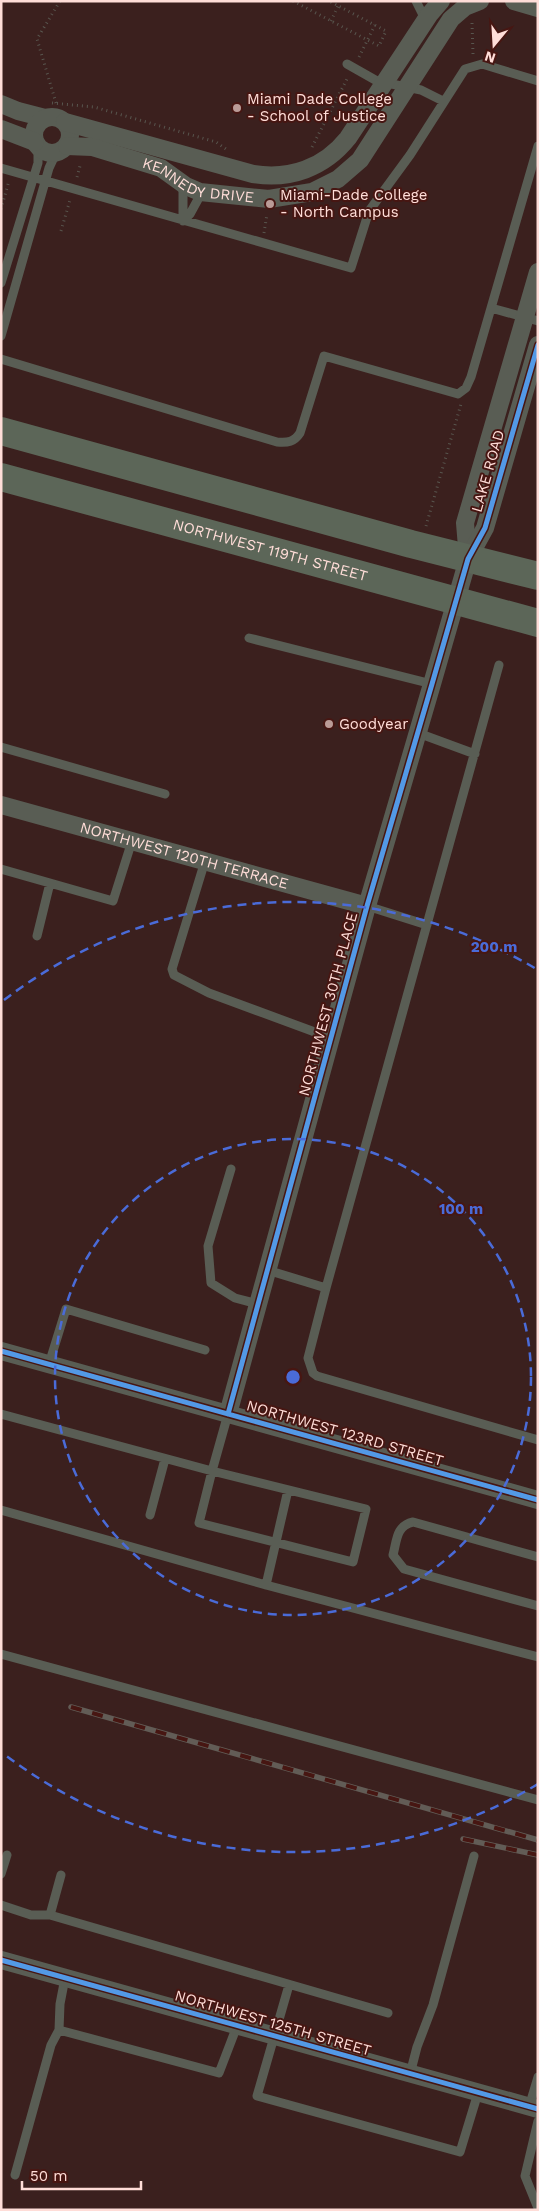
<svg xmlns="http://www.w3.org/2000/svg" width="539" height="2211" font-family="'Work Sans',sans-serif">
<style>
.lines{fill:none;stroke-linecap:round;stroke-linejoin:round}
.path{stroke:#58554e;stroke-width:3;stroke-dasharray:1 4;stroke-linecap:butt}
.service{stroke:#595d54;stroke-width:9}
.minor{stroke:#595d54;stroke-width:18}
.trunk{stroke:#5c6658;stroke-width:28}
.rail-casing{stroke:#625c56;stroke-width:5.5}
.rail{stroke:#471612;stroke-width:4;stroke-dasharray:11;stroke-linecap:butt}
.cycleway-casing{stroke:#471612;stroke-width:8}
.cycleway{stroke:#5399e6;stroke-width:5}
.ring{fill:none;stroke:#4a6bd8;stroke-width:2.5;stroke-dasharray:9 6}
.poi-dot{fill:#ba9b97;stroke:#471612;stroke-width:2}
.labels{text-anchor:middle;stroke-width:4;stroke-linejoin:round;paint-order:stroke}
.poi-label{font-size:15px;fill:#ffddd8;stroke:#471612;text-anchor:start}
.street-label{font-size:15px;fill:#ffddd8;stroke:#471612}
.centre{fill:#4a6bd8;stroke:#471612;stroke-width:2.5}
.ring-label{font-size:15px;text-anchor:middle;font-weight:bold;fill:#4a6bd8;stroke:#471612;stroke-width:4;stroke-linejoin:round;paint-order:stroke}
</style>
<rect width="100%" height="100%" fill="#3b201e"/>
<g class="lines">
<path class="path" d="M 293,1 L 379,46 L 386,31 L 329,1
M 331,21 L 338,6
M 472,23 L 473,54
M 359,57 L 375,25
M 52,103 L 94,107 L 216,142 L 226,149
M 56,103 L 37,39 L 60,1
M 312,147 L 348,77
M 77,177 L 80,166
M 1,209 L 9,181
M 61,231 L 70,200
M 264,233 L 267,214
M 426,526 L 461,404"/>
<path class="service" d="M 416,1 L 426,21
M 347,64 L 377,81 L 421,90 L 443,101
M 1,168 L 351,268 L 369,211 L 410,155 L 465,69 L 482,64 L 538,81
M 183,221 L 183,185
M 183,221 L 190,214 L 202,192
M 1,283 L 38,163 L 38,147
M 491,308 L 538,321
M 1,336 L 49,168 L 56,153
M 1,359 L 277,442 C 288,443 294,442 300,433 L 324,356 L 458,394 L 466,388 L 471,377 L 538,146
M 249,638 L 432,684
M 499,665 L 326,1288 L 308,1358 L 313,1373 L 317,1376 L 538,1440
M 418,733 L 475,754
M 1,747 L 165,794
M 205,861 L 172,969 L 174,975 L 209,993 L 331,1038
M 1,869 L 113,901 L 132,841
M 367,906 L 427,925
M 37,936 L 50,883
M 231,1169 L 208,1246 L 211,1283 L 235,1298 L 258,1304
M 267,1270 L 326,1288
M 49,1364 L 66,1309 L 205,1350
M 1,1414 L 212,1471 L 228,1414
M 212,1471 L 366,1509 L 353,1562 L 199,1523 Z
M 1,1510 L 266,1585 L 538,1657
M 150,1515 L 165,1459
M 538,1557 L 413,1522 C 396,1526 397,1540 393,1555 L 404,1569 L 538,1606
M 266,1585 L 288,1490
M 1,1654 L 538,1800
M 1,1874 L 7,1855
M 61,1875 L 50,1915 L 388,2013
M 1,1905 L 31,1915 L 50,1915
M 65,1978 L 60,2004 L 59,2030 L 219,2073 L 237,2026
M 289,1985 L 257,2096 L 460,2152 L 478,2093
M 410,2074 L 417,2047 L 433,2005 L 474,1856
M 529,2107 L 538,2077
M 538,2121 L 525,2176 L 538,2208
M 15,2175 L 51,2045 L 59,2030"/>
<g class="minor">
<path d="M 514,1 L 538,8"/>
<path d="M 1,104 L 18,111 L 45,118"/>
<circle cx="52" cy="135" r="18"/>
<path d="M 65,122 L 253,174 C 290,180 324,168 348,138 L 429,15 L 441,1"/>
<path d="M 1,129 L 35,142"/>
<path id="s1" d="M 67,146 L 92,147 L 161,168 L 186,186 L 200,192 L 269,199 L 312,192 L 338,179 L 360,160 L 451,19 L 465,7 L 480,1"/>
<path d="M 468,559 L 465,523 L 538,272"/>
<path id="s2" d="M 1,805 L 367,906"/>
<path d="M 1,1351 L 538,1500"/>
<path d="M 228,1414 L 367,906 L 432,684 L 468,559 L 485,528 L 538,345"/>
<path d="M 1,1960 L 538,2109"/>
</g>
<g class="trunk">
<path d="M 1,431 L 411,544 L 538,576"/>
<path id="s3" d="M 1,477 L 538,623"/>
</g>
<defs>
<path id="rail" d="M 71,1707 L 538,1840
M 463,1839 L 538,1855"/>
</defs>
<use href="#rail" class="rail-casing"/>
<use href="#rail" class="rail"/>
<defs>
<path id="cycleway" d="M 1,1351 L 538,1500
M 228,1414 L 367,906 L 432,684 L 468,559 L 485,528 L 538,345
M 1,1960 L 538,2109"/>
</defs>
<use href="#cycleway" class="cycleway-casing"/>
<use href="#cycleway" class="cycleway"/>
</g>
<g class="ring">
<circle cx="293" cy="1377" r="238"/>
<path d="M538 1784A475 475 0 0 1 4 1754M4 1000A475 475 0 0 1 538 970"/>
</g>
<g class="poi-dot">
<circle cx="237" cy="108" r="5"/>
<circle cx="270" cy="204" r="5"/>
<circle cx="329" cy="724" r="5"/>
</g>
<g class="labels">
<g class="poi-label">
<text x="247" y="104">Miami Dade College<tspan x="247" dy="17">- School of Justice</tspan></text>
<text x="280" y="200">Miami-Dade College<tspan x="280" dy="17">- North Campus</tspan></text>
<text x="339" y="729">Goodyear</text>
</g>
<g class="street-label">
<text dy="5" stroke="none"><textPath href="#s1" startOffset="138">KENNEDY DRIVE</textPath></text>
<text transform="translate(488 471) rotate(-74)" y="5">LAKE ROAD</text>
<text dy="5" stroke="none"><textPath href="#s3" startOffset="279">NORTHWEST 119TH STREET</textPath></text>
<text dy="5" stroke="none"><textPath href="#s2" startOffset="190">NORTHWEST 120TH TERRACE</textPath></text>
<text transform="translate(328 1004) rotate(-75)" y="5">NORTHWEST 30TH PLACE</text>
<text transform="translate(345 1433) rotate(16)" y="5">NORTHWEST 123RD STREET</text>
<text transform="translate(273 2023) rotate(16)" y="5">NORTHWEST 125TH STREET</text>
</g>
</g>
<circle cx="293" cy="1377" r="8" class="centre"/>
<g class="ring-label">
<text x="494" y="952">200 m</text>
<text x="461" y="1214">100 m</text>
</g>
<rect width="539" height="2211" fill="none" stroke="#ffddd8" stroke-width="5"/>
<g transform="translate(494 45) rotate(198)" stroke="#471612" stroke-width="4" paint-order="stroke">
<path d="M0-4L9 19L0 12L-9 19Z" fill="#ffddd8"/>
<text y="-8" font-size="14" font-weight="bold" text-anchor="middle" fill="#ffddd8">N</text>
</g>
<path d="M22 2181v8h119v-8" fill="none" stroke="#ffddd8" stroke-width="2.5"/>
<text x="30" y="2181" font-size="15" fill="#ffddd8" stroke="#471612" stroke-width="4" paint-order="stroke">50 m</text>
</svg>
